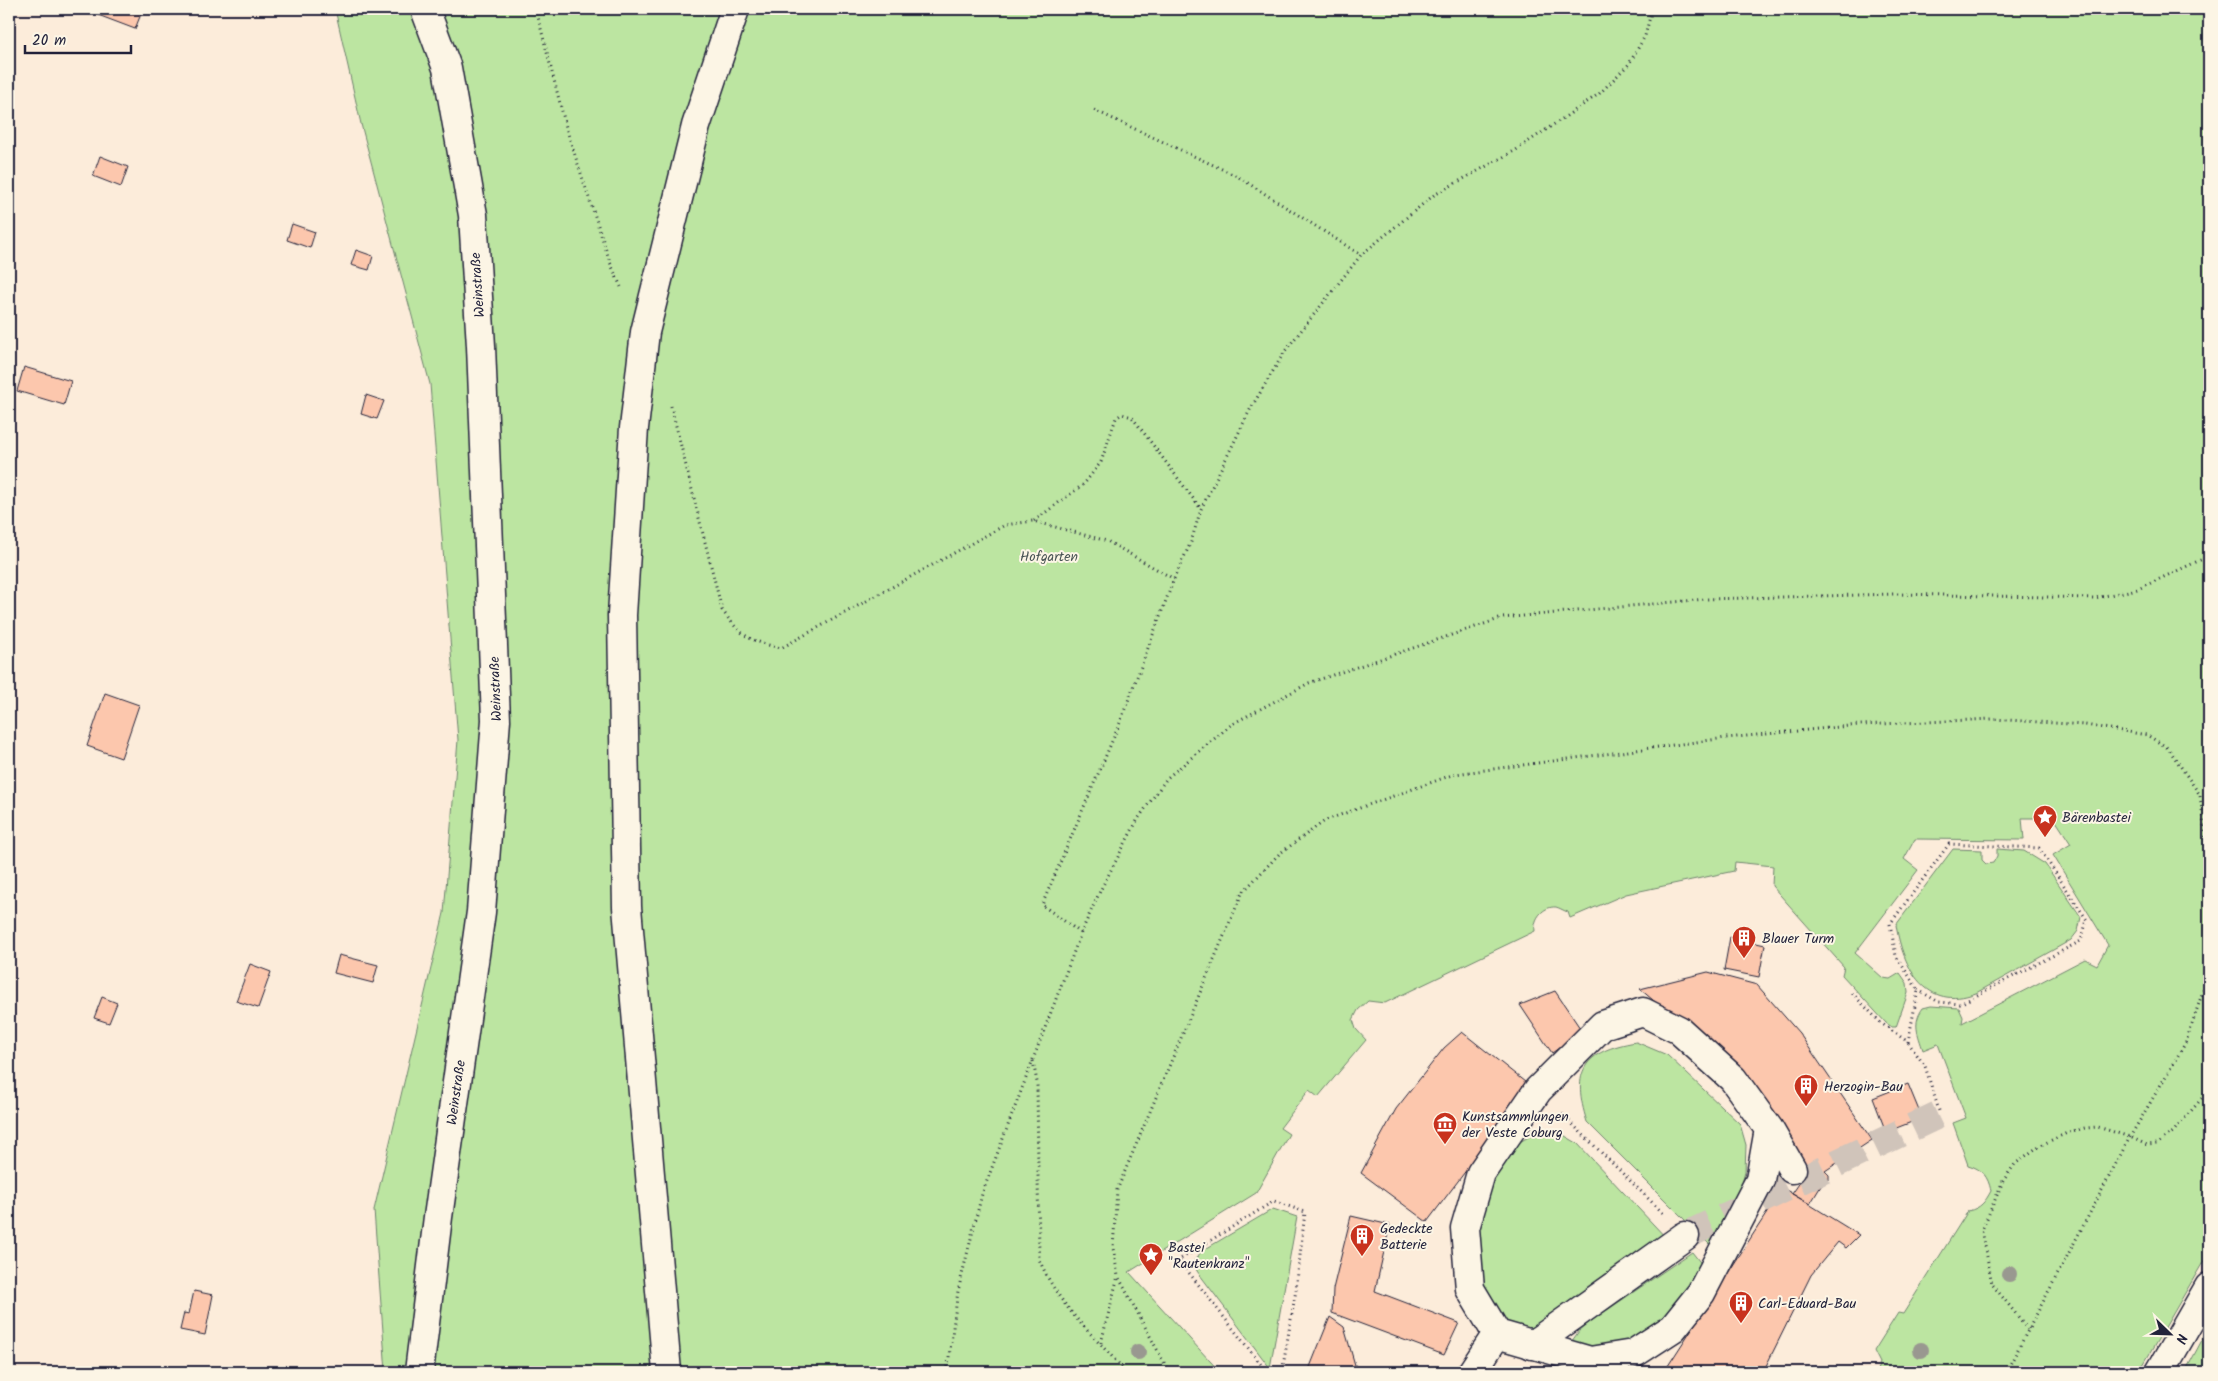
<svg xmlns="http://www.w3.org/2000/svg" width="2218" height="1381" font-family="Kalam,sans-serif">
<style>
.green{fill:#bce5a1;stroke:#6f846e}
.building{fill:#fcc7ad;stroke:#22223b}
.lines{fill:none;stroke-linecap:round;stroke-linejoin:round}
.minor-tunnel{stroke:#d0c4ba;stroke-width:28;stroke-dasharray:28 14;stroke-linecap:butt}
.minor-casing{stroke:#22223b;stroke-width:31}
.path{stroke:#22223b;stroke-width:3;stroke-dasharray:1 4;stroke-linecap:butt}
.minor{stroke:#fcf5e5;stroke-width:28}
.tree{fill:#999890}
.labels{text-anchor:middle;stroke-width:4;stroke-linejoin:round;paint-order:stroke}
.street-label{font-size:14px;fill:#22223b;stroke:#fcf5e5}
.park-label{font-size:14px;fill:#485354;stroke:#fcf5e5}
.poi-label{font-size:14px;fill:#22223b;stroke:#fcf5e5;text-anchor:start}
</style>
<rect width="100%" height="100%" fill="#fcecda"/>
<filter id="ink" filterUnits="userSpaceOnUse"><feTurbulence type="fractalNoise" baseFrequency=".02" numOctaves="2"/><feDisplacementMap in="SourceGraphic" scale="10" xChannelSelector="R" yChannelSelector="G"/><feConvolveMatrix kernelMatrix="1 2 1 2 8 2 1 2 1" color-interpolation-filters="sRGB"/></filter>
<g filter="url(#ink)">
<path class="green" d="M 335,9 L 2209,9 L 2209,1252 L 2139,1372 L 1876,1372 L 1880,1363 L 1874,1351 L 1898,1313 L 1903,1314 L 1968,1211 C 1981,1208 1985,1202 1991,1191 C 1988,1176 1982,1169 1968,1165 L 1953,1123 L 1966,1118 L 1938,1044 L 1923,1050 C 1918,1034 1912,1023 1923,1008 L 1931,1006 L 1959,1008 L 1963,1017 L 1962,1023 L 2085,959 L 2097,965 L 2108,945 L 2053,855 L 2071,844 L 2054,818 L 2022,818 L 2024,840 L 1915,839 L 1904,859 L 1918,870 L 1855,953 L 1883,978 L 1890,979 L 1900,973 L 1907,983 L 1908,993 L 1896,1027 L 1892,1027 L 1886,1023 L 1842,975 L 1844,967 L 1772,886 L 1773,866 L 1735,862 L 1734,871 L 1626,894 L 1570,918 L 1568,912 C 1564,911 1560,908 1556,907 C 1543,906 1533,919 1535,931 L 1385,1003 L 1368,1001 L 1358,1010 L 1353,1020 L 1356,1029 L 1366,1040 L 1318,1097 L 1309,1090 L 1280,1128 L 1289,1134 L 1256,1193 L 1129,1272 L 1220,1372 L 386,1372 L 374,1210 L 444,913 L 458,740 L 430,384 L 361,124 Z
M 1953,849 L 1982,850 L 1982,860 L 1986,864 L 1993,863 L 1997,856 L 1997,849 L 2024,851 L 2045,864 L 2081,917 L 2078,931 L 2071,940 L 1976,993 C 1926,1012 1903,968 1896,925 Z
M 1636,1042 L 1667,1055 L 1740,1124 L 1746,1145 L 1745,1172 L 1734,1215 L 1712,1247 L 1587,1122 C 1571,1071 1583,1051 1636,1042 Z
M 1560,1133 L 1577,1143 L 1668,1240 L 1516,1340 L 1469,1262 L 1481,1190 L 1516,1144 L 1532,1135 Z
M 1273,1209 L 1297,1217 L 1270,1368 L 1197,1271 L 1194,1261 L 1202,1251 Z
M 1692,1252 L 1703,1266 L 1661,1329 L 1611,1350 L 1567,1348 L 1579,1331 L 1591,1321 Z
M 2209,1327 L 2209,1372 L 2185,1372 Z"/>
<path class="building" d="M 100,9 L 143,9 L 135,29 L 98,15 Z
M 100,156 L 128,167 L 121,187 L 93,176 Z
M 292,224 L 315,232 L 310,248 L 287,240 Z
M 356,250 L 373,256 L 369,270 L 351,265 Z
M 24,367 L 71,381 L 64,405 L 17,391 Z
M 366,395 L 384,401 L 377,419 L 361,414 Z
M 105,693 L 139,705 L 121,758 L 87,746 Z
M 1730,937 L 1765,945 L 1759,977 L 1724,970 Z
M 339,955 L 378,965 L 373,983 L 334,973 Z
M 250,964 L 271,972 L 258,1008 L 236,1001 Z
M 1708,972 L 1757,985 L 1799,1033 L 1872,1140 L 1825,1171 L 1829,1175 L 1829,1180 L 1821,1186 L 1810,1204 L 1792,1194 L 1805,1175 L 1740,1074 L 1640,989 Z
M 1555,991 L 1582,1031 L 1552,1053 L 1520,1005 Z
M 102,997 L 117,1003 L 109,1023 L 94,1018 Z
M 1462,1032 L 1530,1086 L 1427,1222 L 1361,1173 L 1396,1109 L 1444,1048 Z
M 1908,1084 L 1922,1118 L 1886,1132 L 1873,1098 Z
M 1783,1188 L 1859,1235 L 1846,1248 L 1838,1242 L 1811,1275 L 1763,1372 L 1664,1372 Z
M 1351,1216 L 1390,1225 L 1375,1291 L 1459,1323 L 1444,1355 L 1332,1313 L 1333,1289 Z
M 194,1291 L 213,1295 L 205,1335 L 180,1330 L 184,1313 L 189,1314 Z
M 1330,1317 L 1344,1327 L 1357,1372 L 1308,1372 Z"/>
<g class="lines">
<path class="minor-tunnel" d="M 1685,1236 L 1940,1114"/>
<defs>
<g id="minor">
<path d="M 1769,1129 L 1760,1180 L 1701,1293 L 1673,1328 L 1633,1354 L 1590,1361 L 1497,1334 L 1470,1289 L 1465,1228 L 1481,1173 L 1538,1090 L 1603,1025 L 1643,1012 L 1679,1030 L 1733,1079 L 1769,1129 L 1792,1169"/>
<path d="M 1532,1345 L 1685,1236"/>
<path id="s1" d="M 419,1372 L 438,1217 L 481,912 L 496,720 L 481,346 L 473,215 L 447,68 L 425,9"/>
<path d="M 667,1372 L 627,907 L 622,615 L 634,428 L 645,332 L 696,126 L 735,9"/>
<path d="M 1472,1372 L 1497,1334"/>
<path d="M 2160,1372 L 2209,1287"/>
</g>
</defs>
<use href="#minor" class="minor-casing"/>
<path class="path" d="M 536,9 L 567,131 L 610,262 L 621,287
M 1094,110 L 1237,176 L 1361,255
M 671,406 L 722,610 C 741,636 749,641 781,648 L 1005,525 L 1033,521 L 1107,541 L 1174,579
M 1034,521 L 1084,484 L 1101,462 L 1116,418 L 1122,414 L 1132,417 L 1201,509
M 1081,933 L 1042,905 L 1119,725 L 1174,579 L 1191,542 L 1201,509 L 1251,408 L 1285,351 L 1361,255 L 1434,195 L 1516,150 L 1599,94 L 1629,64 L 1645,36 L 1652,9
M 1852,993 L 1881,1023 L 1908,1042 L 1925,1066 L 1940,1114
M 1908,1042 L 1918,990 L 1896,956 L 1890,924 L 1949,844 L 2039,848 L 2087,920 L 2081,941 L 1960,1004 L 1939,1002 L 1918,990
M 1033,1061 L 1037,1082 L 1039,1259 C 1060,1309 1091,1332 1126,1372
M 1562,1114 L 1663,1213
M 2028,1329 L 1992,1284 L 1982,1230 L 2003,1181 L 2015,1164 L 2039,1146 L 2069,1132 L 2085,1128 L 2098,1127 L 2130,1137 L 2147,1145 L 2157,1144 L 2173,1132 L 2209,1090
M 1101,1343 L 1118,1276
M 947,1372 L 958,1291 L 982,1194 L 1081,933 L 1101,889 L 1138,819 L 1167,778 L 1232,724 L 1309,683 L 1502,618 L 1706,599 L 1896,594 L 2095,598 L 2138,589 L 2209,556
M 1169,1372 L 1118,1276 L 1113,1248 L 1117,1190 L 1242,893 L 1279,854 L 1326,820 L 1455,774 L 1726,738 L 1859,725 L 1992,719 L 2085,725 L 2147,735 L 2168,748 L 2200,795 L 2209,863
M 1267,1372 L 1179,1260 L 1274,1201 L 1305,1212 L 1296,1290 L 1282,1372
M 2006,1372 L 2130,1137 L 2186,1042 L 2209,973"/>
<use href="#minor" class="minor"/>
</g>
<g class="tree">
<circle cx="2009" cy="1274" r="8"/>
<circle cx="1921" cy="1350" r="8"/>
<circle cx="1138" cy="1352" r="8"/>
</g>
</g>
<defs>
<symbol id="sight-pin" viewBox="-11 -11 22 30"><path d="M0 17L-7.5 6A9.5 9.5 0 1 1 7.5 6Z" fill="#c8321e" stroke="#fcf5e5"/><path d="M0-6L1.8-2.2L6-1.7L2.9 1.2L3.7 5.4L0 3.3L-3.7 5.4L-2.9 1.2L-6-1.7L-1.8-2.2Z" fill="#fff"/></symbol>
<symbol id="building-pin" viewBox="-11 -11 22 30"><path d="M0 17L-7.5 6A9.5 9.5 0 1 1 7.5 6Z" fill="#c8321e" stroke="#fcf5e5"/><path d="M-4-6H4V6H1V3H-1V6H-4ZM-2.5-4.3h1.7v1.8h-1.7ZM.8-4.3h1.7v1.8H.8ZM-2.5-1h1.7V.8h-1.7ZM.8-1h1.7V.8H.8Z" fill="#fff"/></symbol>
<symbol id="museum-pin" viewBox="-11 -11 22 30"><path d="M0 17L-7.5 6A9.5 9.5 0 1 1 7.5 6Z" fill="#c8321e" stroke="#fcf5e5"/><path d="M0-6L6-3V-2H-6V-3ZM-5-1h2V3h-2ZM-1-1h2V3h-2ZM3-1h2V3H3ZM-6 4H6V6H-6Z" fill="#fff"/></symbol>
</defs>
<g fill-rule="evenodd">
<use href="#sight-pin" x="2031" y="803" width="28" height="38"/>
<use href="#building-pin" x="1730" y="924" width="28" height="38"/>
<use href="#building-pin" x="1792" y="1072" width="28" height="38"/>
<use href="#museum-pin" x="1431" y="1110" width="28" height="38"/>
<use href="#building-pin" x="1348" y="1222" width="28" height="38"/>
<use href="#sight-pin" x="1137" y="1241" width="28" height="38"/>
<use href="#building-pin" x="1727" y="1289" width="28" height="38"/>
</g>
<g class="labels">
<g class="street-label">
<text transform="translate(477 285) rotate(-94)" y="5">Weinstraße</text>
<text transform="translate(495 689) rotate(-92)" y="5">Weinstraße</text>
<text dy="5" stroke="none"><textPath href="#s1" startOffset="282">Weinstraße</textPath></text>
</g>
<g class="park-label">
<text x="1049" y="561">Hofgarten</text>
</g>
<g class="poi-label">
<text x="2062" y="822">Bärenbastei</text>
<text x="1762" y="943">Blauer Turm</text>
<text x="1824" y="1091">Herzogin-Bau</text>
<text x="1462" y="1121">Kunstsammlungen<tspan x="1462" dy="16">der Veste Coburg</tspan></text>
<text x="1380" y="1233">Gedeckte<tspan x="1380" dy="16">Batterie</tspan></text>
<text x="1168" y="1252">Bastei<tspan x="1168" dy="16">"Rautenkranz"</tspan></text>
<text x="1758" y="1308">Carl-Eduard-Bau</text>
</g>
</g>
<rect width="2218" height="1381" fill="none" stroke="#fcf5e5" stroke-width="30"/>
<rect x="15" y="15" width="2188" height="1351" fill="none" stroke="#22223b" stroke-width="2" filter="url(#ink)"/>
<g transform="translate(2170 1334) rotate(113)" stroke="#fcf5e5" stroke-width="4" paint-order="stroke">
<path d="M0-4L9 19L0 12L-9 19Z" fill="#22223b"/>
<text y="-8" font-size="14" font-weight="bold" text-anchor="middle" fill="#22223b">N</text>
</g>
<path d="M25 45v8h106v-8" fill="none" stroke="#22223b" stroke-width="2.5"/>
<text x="32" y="45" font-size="15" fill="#22223b" stroke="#fcf5e5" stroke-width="4" paint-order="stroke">20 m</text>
</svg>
